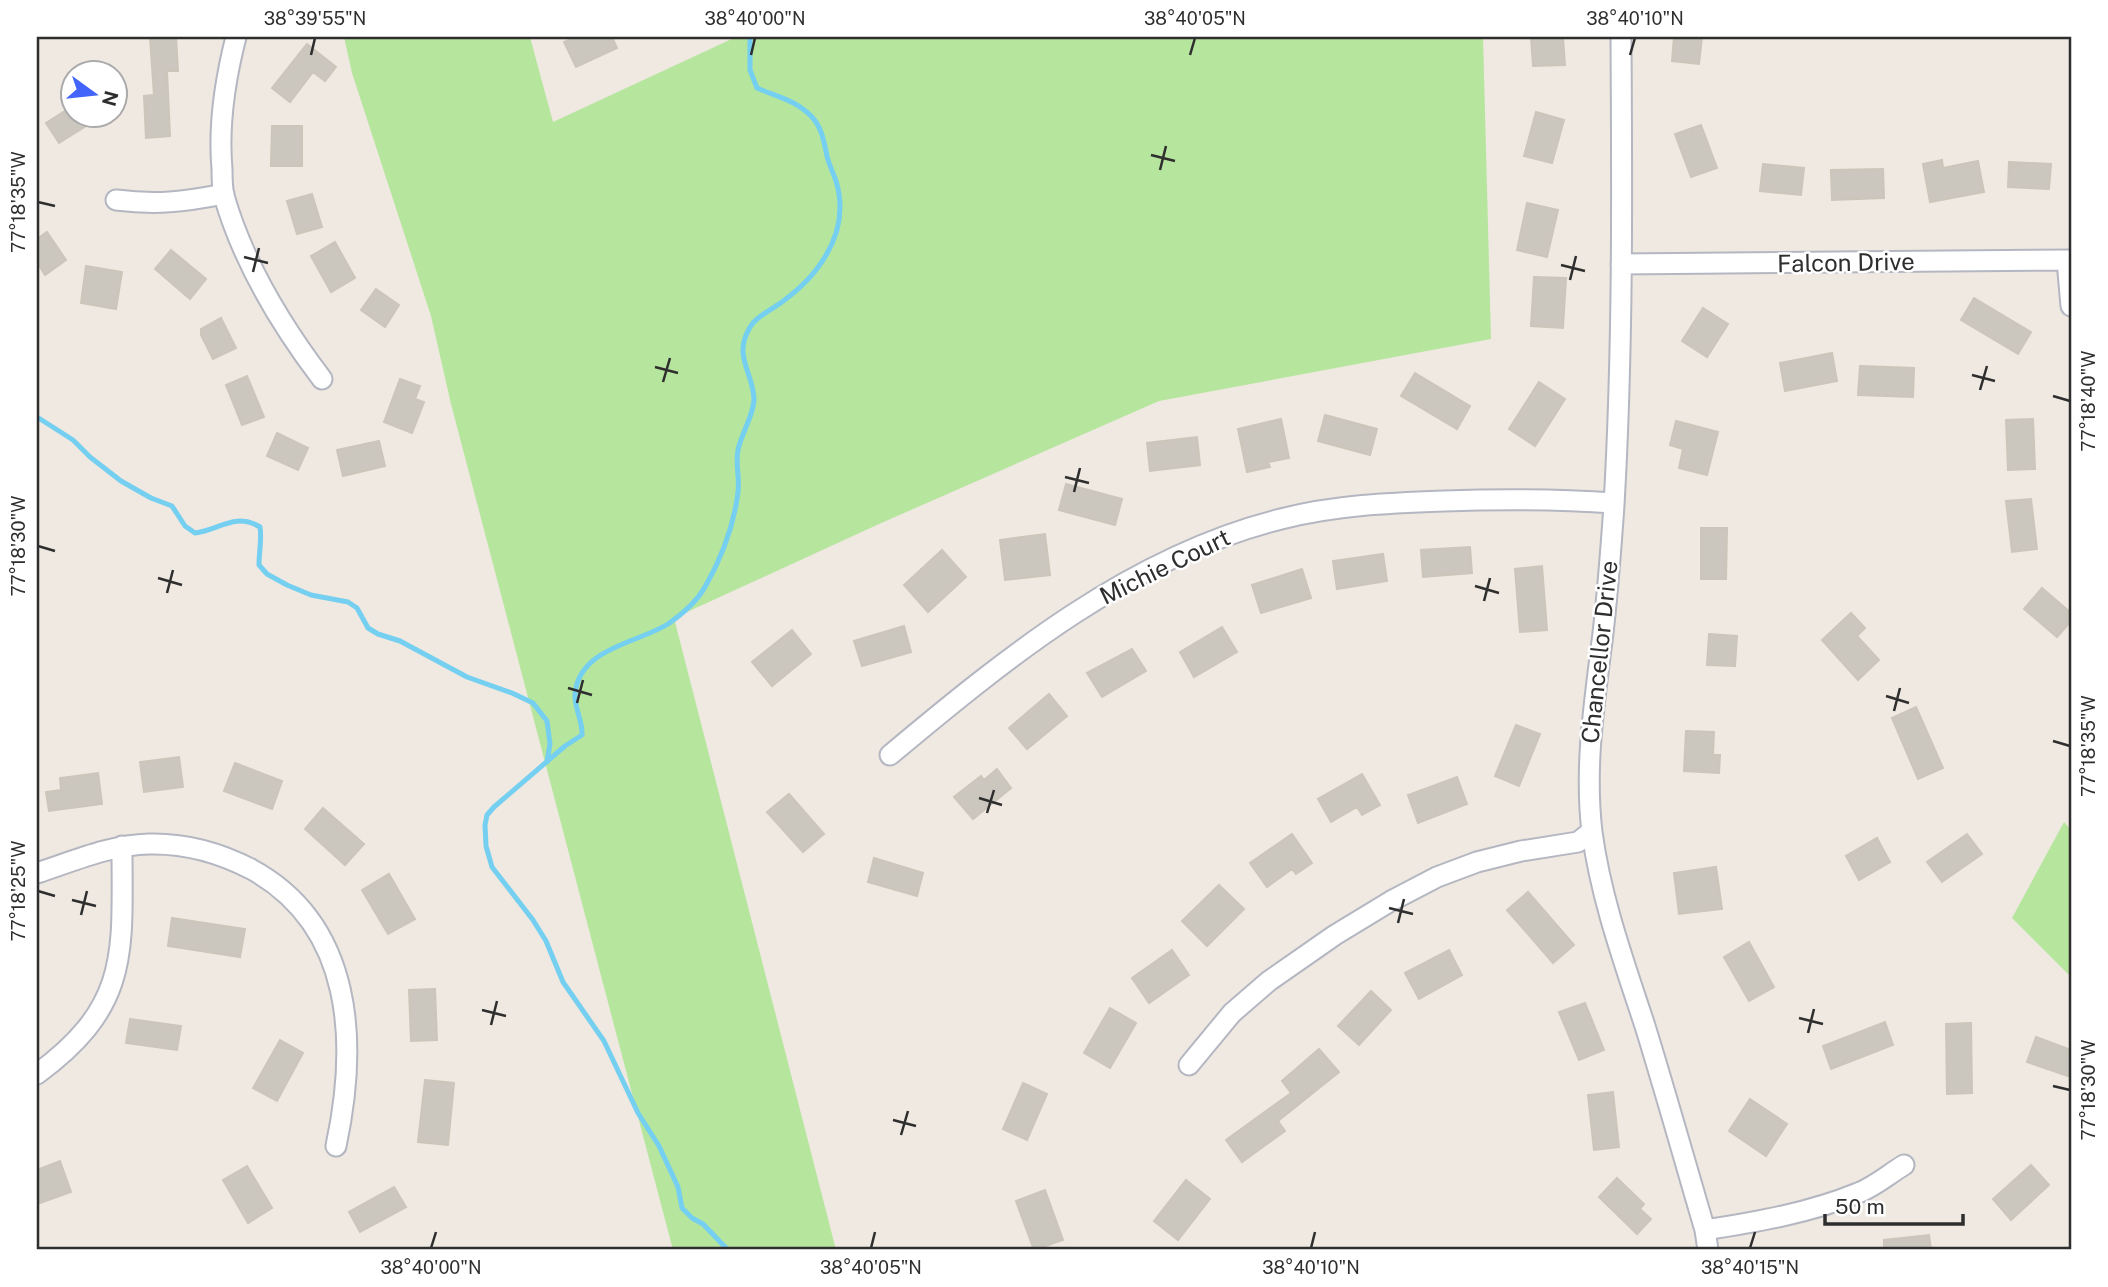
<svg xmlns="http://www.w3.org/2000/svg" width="2108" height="1287" font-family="'Public Sans',sans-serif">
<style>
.green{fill:#b6e59e}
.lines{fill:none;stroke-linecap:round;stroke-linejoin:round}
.stream{stroke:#75cff0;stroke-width:5}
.building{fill:#cbc7bf;stroke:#cbc5ba;stroke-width:2}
.minor-casing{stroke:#b4b7c1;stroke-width:23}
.minor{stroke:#fff;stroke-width:19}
.ticks{fill:none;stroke:#2e2e2e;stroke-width:2.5}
.labels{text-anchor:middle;stroke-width:5;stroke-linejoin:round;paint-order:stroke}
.street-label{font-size:24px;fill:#2e2e2e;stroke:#fff}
.neatline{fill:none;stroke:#2e2e2e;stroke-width:2.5}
.ticks-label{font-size:18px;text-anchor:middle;fill:#2e2e2e}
</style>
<rect width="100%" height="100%" fill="#efe9e1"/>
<path class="green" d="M 344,37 L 530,37 L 553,122 L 736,37 L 1483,37 L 1491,339 L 1159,401 L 879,524 L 674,618 L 836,1250 L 673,1250 L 451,404 L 431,316 L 352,73 Z
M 2064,822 L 2071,830 L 2071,977 L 2012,918 Z"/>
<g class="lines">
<path class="stream" d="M 37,417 L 73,440 L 90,457 L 121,481 L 151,498 L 172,506 L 185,526 L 195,533 C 219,530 235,512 260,527 C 262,540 259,551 259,565 L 267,574 L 287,585 L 311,595 L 348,602 L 357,608 L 368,628 L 378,634 L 400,641 L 467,677 L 512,693 L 533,703 L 547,721 L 550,744 L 547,762
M 728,1250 L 703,1224 L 692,1218 L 682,1208 L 678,1187 L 659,1146 L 638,1113 L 604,1041 L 563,982 L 546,941 L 533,920 L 492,867 L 486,846 L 485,825 L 487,815 L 494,807 L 565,746 L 582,735 C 583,721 574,708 575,694 C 579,648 638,643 668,624 C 681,615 697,601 705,587 C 721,559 734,525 738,492 C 740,478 735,464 738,450 C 741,434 753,417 754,400 C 754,374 733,357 749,329 C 755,317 771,310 782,302 C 794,293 807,282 816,270 C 837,243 846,214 836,181 C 833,172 829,165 827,156 C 824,142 822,128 812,117 C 796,100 777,97 757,88 L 750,70 L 750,37"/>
</g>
<path class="building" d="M 150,37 L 176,37 L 178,71 L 167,71 L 170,136 L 146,138 L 144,96 L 154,95 Z
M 576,37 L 612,37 L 617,48 L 576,67 L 564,42 Z
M 1531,37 L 1563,37 L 1565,65 L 1533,66 Z
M 1674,37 L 1702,37 L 1699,64 L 1672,61 Z
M 307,44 L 336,67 L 325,81 L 313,72 L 290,102 L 272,88 Z
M 74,105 L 74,116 L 102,116 L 59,143 L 46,123 Z
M 1536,112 L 1564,120 L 1552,163 L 1524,156 Z
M 1701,125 L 1717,168 L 1691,177 L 1675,134 Z
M 272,126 L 302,126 L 302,166 L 271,166 Z
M 1942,160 L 1943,168 L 1978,161 L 1984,192 L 1930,202 L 1923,164 Z
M 2009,162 L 2051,164 L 2049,189 L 2008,187 Z
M 1763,164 L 1804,168 L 1801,195 L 1760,191 Z
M 1883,169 L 1884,198 L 1832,200 L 1831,170 Z
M 312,194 L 322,227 L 297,234 L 287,201 Z
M 1527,203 L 1558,210 L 1547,257 L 1517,250 Z
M 47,232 L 66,260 L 45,275 L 37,262 L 37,239 Z
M 335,242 L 355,278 L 331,292 L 311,256 Z
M 171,250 L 206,279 L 190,299 L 155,269 Z
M 86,266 L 122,272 L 116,309 L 81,303 Z
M 1534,277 L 1566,278 L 1563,328 L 1531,326 Z
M 376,289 L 399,305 L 385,327 L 361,310 Z
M 1974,298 L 2031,332 L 2018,354 L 1961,320 Z
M 1703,308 L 1728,324 L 1707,357 L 1682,341 Z
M 221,318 L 236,348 L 213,359 L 201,335 L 201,329 Z
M 1832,353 L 1837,381 L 1785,391 L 1780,363 Z
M 1860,366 L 1914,368 L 1913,397 L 1858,395 Z
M 1415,373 L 1470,406 L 1457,429 L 1401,396 Z
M 247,376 L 264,417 L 242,425 L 226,385 Z
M 400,379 L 420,386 L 415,399 L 424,402 L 412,433 L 384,422 Z
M 1539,382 L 1565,399 L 1535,446 L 1509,429 Z
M 1325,415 L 1377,429 L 1370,455 L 1318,441 Z
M 1281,419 L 1289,458 L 1268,462 L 1270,467 L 1247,472 L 1238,429 Z
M 2033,419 L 2035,469 L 2008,470 L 2006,420 Z
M 1676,421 L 1718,432 L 1707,475 L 1679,468 L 1683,449 L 1670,445 Z
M 277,433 L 308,448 L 298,470 L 267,456 Z
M 1197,437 L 1200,465 L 1150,471 L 1147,443 Z
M 379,441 L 385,466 L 343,476 L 337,450 Z
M 1066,484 L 1122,499 L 1115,525 L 1059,510 Z
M 2031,499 L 2037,549 L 2012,552 L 2006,501 Z
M 1701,528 L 1727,528 L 1726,579 L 1701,579 Z
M 1045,534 L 1050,575 L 1005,580 L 1000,540 Z
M 1470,547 L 1472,573 L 1423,577 L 1421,550 Z
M 942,550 L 966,577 L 928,612 L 904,585 Z
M 1383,554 L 1387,581 L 1337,589 L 1333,561 Z
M 1542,566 L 1547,630 L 1520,632 L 1515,569 Z
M 1302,569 L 1311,598 L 1261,613 L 1252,585 Z
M 2042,588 L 2071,613 L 2071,621 L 2057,637 L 2024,609 Z
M 1851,613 L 1865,628 L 1857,636 L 1879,660 L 1858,680 L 1822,640 Z
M 904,626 L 911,652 L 862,666 L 854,641 Z
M 1222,627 L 1237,652 L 1194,677 L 1180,652 Z
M 792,630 L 811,654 L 772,686 L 752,662 Z
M 1709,634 L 1737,636 L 1735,666 L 1707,665 Z
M 1132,649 L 1146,671 L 1102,697 L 1087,673 Z
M 1049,694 L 1067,716 L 1027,749 L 1009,728 Z
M 1916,707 L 1943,768 L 1918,779 L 1892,718 Z
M 1516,725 L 1540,734 L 1519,786 L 1495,776 Z
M 1686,731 L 1714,732 L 1713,755 L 1720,755 L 1719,773 L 1684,771 Z
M 179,757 L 183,787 L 144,792 L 140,762 Z
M 235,763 L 282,781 L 272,809 L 224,791 Z
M 997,769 L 1011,788 L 973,819 L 954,797 L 981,776 L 984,780 Z
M 98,773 L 102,804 L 49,811 L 46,792 L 61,790 L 60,778 Z
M 1362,774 L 1380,805 L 1362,815 L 1357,807 L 1331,822 L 1318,799 Z
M 1457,777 L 1467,804 L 1418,823 L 1408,795 Z
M 789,794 L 824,834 L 803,852 L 767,812 Z
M 323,808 L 364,844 L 345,865 L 305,829 Z
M 1292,834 L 1312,863 L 1296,874 L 1292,869 L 1267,887 L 1250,863 Z
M 1967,834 L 1982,854 L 1942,882 L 1927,862 Z
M 1877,838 L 1890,862 L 1859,880 L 1846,856 Z
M 874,858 L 923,873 L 917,896 L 868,882 Z
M 1716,867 L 1722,909 L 1679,914 L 1674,873 Z
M 389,874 L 415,919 L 388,934 L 362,890 Z
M 1219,885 L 1244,909 L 1207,946 L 1182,921 Z
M 1528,892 L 1574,945 L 1553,963 L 1507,910 Z
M 172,918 L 245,929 L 240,957 L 168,946 Z
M 1749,942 L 1774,987 L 1749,1001 L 1724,957 Z
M 1172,950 L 1189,975 L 1149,1003 L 1132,978 Z
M 1449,950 L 1462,975 L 1419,999 L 1405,973 Z
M 435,989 L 437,1040 L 411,1041 L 409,990 Z
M 1371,991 L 1391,1010 L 1359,1045 L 1338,1026 Z
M 1585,1003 L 1604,1050 L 1579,1060 L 1559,1012 Z
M 1110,1008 L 1136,1023 L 1110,1068 L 1084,1053 Z
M 130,1019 L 181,1026 L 177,1050 L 126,1043 Z
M 1885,1022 L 1893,1045 L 1831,1069 L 1823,1046 Z
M 1971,1023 L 1972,1093 L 1947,1094 L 1946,1024 Z
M 2036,1037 L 2071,1050 L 2071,1077 L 2027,1062 Z
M 280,1040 L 303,1053 L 277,1101 L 253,1088 Z
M 1319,1049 L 1339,1072 L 1278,1121 L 1285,1131 L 1242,1162 L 1226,1140 L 1291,1093 L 1282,1081 Z
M 425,1080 L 454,1083 L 448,1145 L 418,1142 Z
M 1023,1083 L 1047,1094 L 1027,1140 L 1003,1129 Z
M 1613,1092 L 1619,1147 L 1594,1150 L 1588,1095 Z
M 1750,1099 L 1787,1124 L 1766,1156 L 1729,1131 Z
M 60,1161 L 71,1192 L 37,1204 L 37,1170 Z
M 2031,1165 L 2049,1185 L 2011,1220 L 1993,1199 Z
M 247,1166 L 272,1208 L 248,1223 L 223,1180 Z
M 1617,1178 L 1644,1204 L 1640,1209 L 1651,1219 L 1637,1234 L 1599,1197 Z
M 1186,1180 L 1210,1199 L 1178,1240 L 1154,1221 Z
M 394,1187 L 406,1207 L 360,1232 L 349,1212 Z
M 1045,1190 L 1063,1240 L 1034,1250 L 1016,1201 Z
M 1929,1235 L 1931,1250 L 1884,1250 L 1884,1240 Z"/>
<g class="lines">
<defs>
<path id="minor" d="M 236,37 C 225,80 218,124 222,169 C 222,178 222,187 224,196 C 243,262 281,325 322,379
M 1621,37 C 1622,193 1623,349 1614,505 C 1611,548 1608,590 1603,633 C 1595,699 1584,765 1592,832 C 1601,899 1624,962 1645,1026 C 1666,1094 1685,1162 1705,1230 L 1708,1250
M 116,200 C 157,205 183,202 224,194
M 2067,261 L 2071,306
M 1621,264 L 2071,260
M 890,755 C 1006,658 1131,556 1281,519 C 1335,505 1389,503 1444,501 C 1501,499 1557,499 1614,503
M 37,873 C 74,861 110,845 149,844 C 186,843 218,852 251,869 C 354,925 358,1043 336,1146
M 1189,1065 L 1232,1013 L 1269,981 L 1335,935 L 1391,901 L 1437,877 L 1477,862 L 1521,851 L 1578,842 L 1592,831
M 37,1074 C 131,1005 122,952 122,846
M 1705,1230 C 1757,1222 1809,1213 1858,1193 C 1874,1187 1889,1174 1904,1165"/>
</defs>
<use href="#minor" class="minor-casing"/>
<use href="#minor" class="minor"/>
</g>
<path class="ticks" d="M 311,55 L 315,38M 751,55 L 755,38M 1190,55 L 1195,38M 1630,55 L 1635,38M 1151,155 L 1175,161M 1160,170 L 1166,146M 38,202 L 55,206M 244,257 L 268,263M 1561,265 L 1585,271M 253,272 L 259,248M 1570,280 L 1576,256M 655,367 L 678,373M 1972,375 L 1995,381M 663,382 L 670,358M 1980,390 L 1987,366M 2053,396 L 2070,401M 1065,477 L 1089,483M 1074,492 L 1080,468M 38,546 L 55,551M 158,578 L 182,585M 1475,586 L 1499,593M 167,593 L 173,570M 1484,601 L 1490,578M 568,688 L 592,695M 1886,696 L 1909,703M 577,703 L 583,680M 1894,711 L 1900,688M 2053,741 L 2070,746M 979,798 L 1002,805M 987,813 L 994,790M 38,891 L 55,896M 72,900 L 96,906M 1389,908 L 1413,914M 81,915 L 87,891M 1398,923 L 1404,899M 482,1010 L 506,1016M 1799,1018 L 1823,1024M 491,1025 L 497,1001M 1808,1033 L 1814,1009M 2053,1086 L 2070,1090M 893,1120 L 916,1126M 901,1135 L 908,1111M 431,1248 L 436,1232M 871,1248 L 875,1232M 1311,1248 L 1315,1232M 1750,1248 L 1755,1232"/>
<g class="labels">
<g class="street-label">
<text transform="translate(1846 263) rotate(-1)" y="8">Falcon Drive</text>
<text transform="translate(1165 567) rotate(-26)" y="8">Michie Court</text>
<text transform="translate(1600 652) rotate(-84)" y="8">Chancellor Drive</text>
</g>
</g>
<rect width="2108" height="1287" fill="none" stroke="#ffffff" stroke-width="77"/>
<g transform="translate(94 94) rotate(105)"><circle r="33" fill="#ffffff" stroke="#ababab" stroke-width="2"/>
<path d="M0-5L12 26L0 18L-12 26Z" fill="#4264fb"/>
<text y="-10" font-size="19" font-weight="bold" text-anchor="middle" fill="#2e2e2e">N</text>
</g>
<path d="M1825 1214v10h138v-10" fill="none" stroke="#2e2e2e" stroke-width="3.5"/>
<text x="1835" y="1214" font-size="21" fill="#2e2e2e" stroke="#ffffff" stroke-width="5" paint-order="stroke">50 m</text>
<rect x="38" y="38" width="2032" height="1210" class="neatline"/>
<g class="ticks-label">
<text x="315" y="25">38°39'55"N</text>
<text x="755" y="25">38°40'00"N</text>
<text x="1195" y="25">38°40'05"N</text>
<text x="1635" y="25">38°40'10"N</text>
<text transform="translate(19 202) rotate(-90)" y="6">77°18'35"W</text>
<text transform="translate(2089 401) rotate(-90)" y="6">77°18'40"W</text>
<text transform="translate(19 546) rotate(-90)" y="6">77°18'30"W</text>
<text transform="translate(2089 746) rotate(-90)" y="6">77°18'35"W</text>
<text transform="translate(19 891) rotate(-90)" y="6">77°18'25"W</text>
<text transform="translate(2089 1090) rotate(-90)" y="6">77°18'30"W</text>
<text x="431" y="1274">38°40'00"N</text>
<text x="871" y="1274">38°40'05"N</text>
<text x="1311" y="1274">38°40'10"N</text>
<text x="1750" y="1274">38°40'15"N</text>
</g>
</svg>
